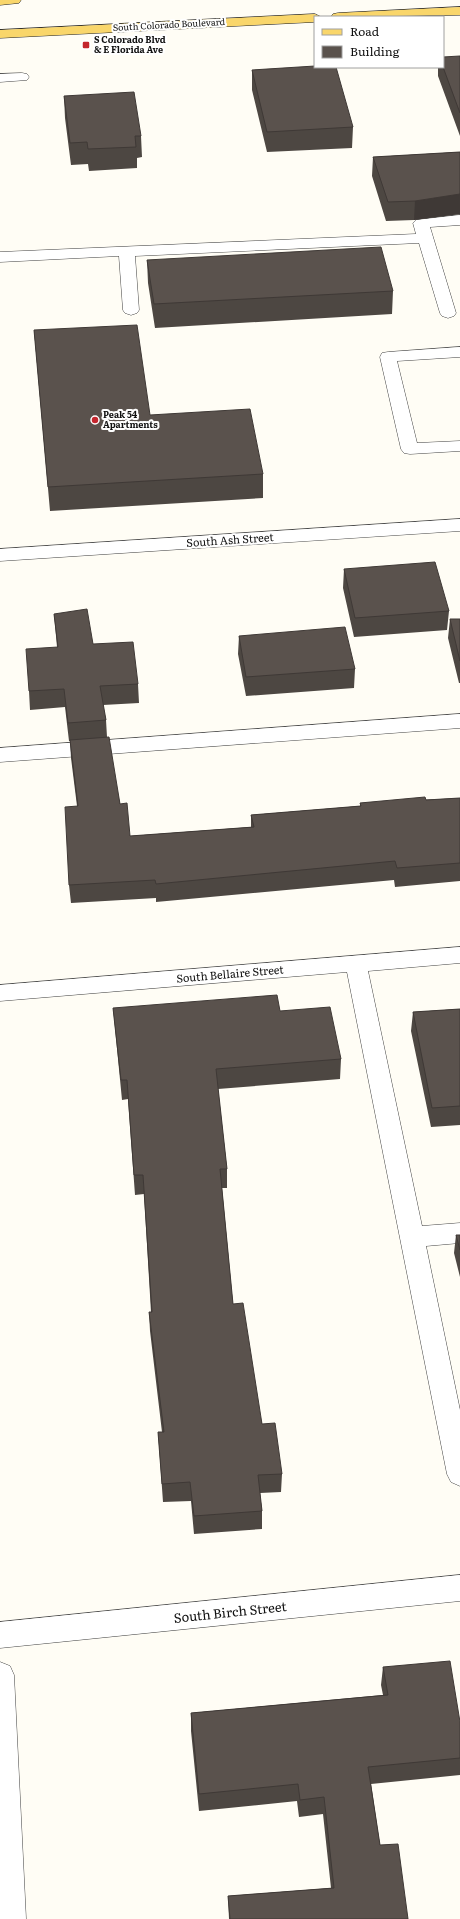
<svg xmlns="http://www.w3.org/2000/svg" width="460" height="1919" font-family="Literata,serif">
<style>
.lines{fill:none;stroke-linecap:round;stroke-linejoin:round}
.minor-casing{stroke:#444;stroke-width:1}
.major-casing{stroke:#222;stroke-width:1}
.minor{fill:#fff;fill-rule:evenodd}
.major{fill:#f9d66b;fill-rule:evenodd}
.wall{fill:#4d4742}
.shaded-wall{fill:#3f3936}
.building{fill:#5a524d;stroke:#3f3936}
.poi-dot{fill:#c4262e;stroke:#fff;stroke-width:1.5}
.labels{text-anchor:middle;stroke-width:4;stroke-linejoin:round;paint-order:stroke}
.far-street-label{font-size:9px;fill:#111;stroke:#fff}
.far-poi-label{font-size:9px;font-weight:bold;fill:#111;stroke:#fff;text-anchor:start}
.street-label{font-size:11px;fill:#111;stroke:#fff}
.near-street-label{font-size:13px;fill:#111;stroke:#fff}
</style>
<rect width="100%" height="100%" fill="#fffdf5"/>
<g class="lines">
<defs>
<path id="minor" d="M 22,73 L 27,74 L 29,77 L 27,80 L 0,82 L 0,74 Z
M 460,215 L 460,225 L 430,227 L 456,313 L 454,316 L 448,318 L 442,316 L 440,313 L 419,243 L 135,256 L 139,310 L 137,313 L 131,315 L 125,313 L 123,310 L 119,256 L 0,262 L 0,252 L 416,234 L 413,223 L 416,220 Z
M 460,347 L 460,357 L 397,361 L 417,443 L 460,441 L 460,451 L 410,454 L 404,453 L 401,449 L 380,357 L 382,353 L 388,352 Z
M 460,519 L 460,531 L 0,561 L 0,549 Z
M 460,714 L 460,728 L 0,762 L 0,748 Z
M 460,947 L 460,963 L 368,971 L 422,1226 L 460,1223 L 460,1243 L 426,1246 L 460,1410 L 460,1486 L 451,1482 L 447,1474 L 347,972 L 0,1001 L 0,985 Z
M 460,1575 L 460,1601 L 0,1648 L 0,1622 Z
M 0,1662 L 10,1666 L 14,1675 L 26,1919 L 0,1919 Z"/>
<path id="major" d="M 0,0 L 21,0 L 19,3 L 0,5 Z
M 460,7 L 460,15 L 331,17 L 333,14 L 338,13 Z
M 315,14 L 321,17 L 315,17 L 315,22 L 0,38 L 0,30 Z"/>
</defs>
<use href="#minor" class="minor-casing"/>
<use href="#major" class="major-casing"/>
<use href="#minor" class="minor"/>
<use href="#major" class="major"/>
</g>
<path class="wall" d="M 460,56 L 460,136 L 438,76 L 438,67 L 443,67 Z
M 252,70 L 353,127 L 352,148 L 267,152 L 252,90 Z
M 64,96 L 141,136 L 142,157 L 137,158 L 137,168 L 89,171 L 88,164 L 71,165 L 65,118 Z
M 460,152 L 460,214 L 414,220 L 386,221 L 372,176 L 373,157 Z
M 147,260 L 393,291 L 392,314 L 155,328 L 148,283 Z
M 34,330 L 150,415 L 263,474 L 263,498 L 50,511 Z
M 344,569 L 449,611 L 447,630 L 354,637 L 343,588 Z
M 54,614 L 93,644 L 138,684 L 139,703 L 103,705 L 106,720 L 107,737 L 120,804 L 130,836 L 251,827 L 251,815 L 360,806 L 360,803 L 460,798 L 460,881 L 395,887 L 394,880 L 156,902 L 156,898 L 71,903 L 69,885 L 77,806 L 71,758 L 70,741 L 69,741 L 65,707 L 30,710 L 29,691 L 57,647 Z
M 450,619 L 460,619 L 460,683 L 459,683 L 448,638 Z
M 239,636 L 355,669 L 354,688 L 246,696 L 238,654 Z
M 113,1008 L 280,1011 L 341,1059 L 340,1079 L 218,1089 L 227,1169 L 227,1188 L 222,1188 L 233,1304 L 262,1424 L 282,1474 L 281,1492 L 260,1493 L 262,1511 L 262,1529 L 194,1534 L 191,1501 L 163,1502 L 158,1432 L 162,1432 L 150,1331 L 149,1312 L 151,1312 L 144,1194 L 135,1195 L 128,1099 L 122,1100 L 115,1028 Z
M 460,1009 L 460,1125 L 431,1127 L 411,1031 L 413,1012 Z
M 456,1235 L 460,1235 L 460,1277 L 454,1253 Z
M 383,1667 L 460,1722 L 460,1775 L 371,1784 L 380,1845 L 408,1919 L 229,1919 L 228,1896 L 331,1888 L 323,1814 L 299,1817 L 297,1801 L 199,1811 L 191,1731 L 191,1713 L 383,1695 L 381,1685 Z"/>
<path class="shaded-wall" d="M 460,194 L 460,214 L 414,220 L 415,201 Z"/>
<path class="building" d="M 460,56 L 460,113 L 443,67 L 443,57 Z
M 315,66 L 315,67 L 336,67 L 353,127 L 267,132 L 252,70 Z
M 134,92 L 141,136 L 135,136 L 136,147 L 88,149 L 87,142 L 70,143 L 64,96 Z
M 460,152 L 460,194 L 415,201 L 388,202 L 373,157 Z
M 381,247 L 393,291 L 154,304 L 147,260 Z
M 137,325 L 150,415 L 250,409 L 263,474 L 48,487 L 34,330 Z
M 435,562 L 449,611 L 355,618 L 344,569 Z
M 87,609 L 93,644 L 133,642 L 138,684 L 100,686 L 106,720 L 68,723 L 64,689 L 29,691 L 26,649 L 58,647 L 54,614 Z
M 450,619 L 460,619 L 460,661 Z
M 345,627 L 355,669 L 246,677 L 239,636 Z
M 109,737 L 120,804 L 127,803 L 130,836 L 254,827 L 251,815 L 361,806 L 360,803 L 425,797 L 426,800 L 460,798 L 460,863 L 397,868 L 395,861 L 156,884 L 155,880 L 69,885 L 65,807 L 78,806 L 70,740 Z
M 277,995 L 280,1011 L 330,1007 L 341,1059 L 216,1069 L 227,1169 L 220,1169 L 233,1304 L 243,1303 L 262,1424 L 275,1423 L 282,1474 L 258,1475 L 262,1511 L 194,1516 L 190,1482 L 162,1484 L 158,1432 L 164,1432 L 149,1312 L 152,1312 L 143,1175 L 134,1175 L 127,1080 L 121,1080 L 113,1008 Z
M 460,1009 L 460,1106 L 432,1108 L 413,1012 Z
M 456,1235 L 460,1235 L 460,1250 Z
M 450,1661 L 460,1722 L 460,1758 L 368,1767 L 380,1845 L 398,1844 L 408,1919 L 230,1919 L 228,1896 L 334,1888 L 324,1797 L 300,1800 L 298,1784 L 199,1794 L 191,1713 L 388,1695 L 383,1667 Z"/>
<g class="poi-dot">
<rect x="82" y="41" width="8" height="8" rx="2"/>
<circle cx="95" cy="420" r="4"/>
</g>
<g class="labels">
<g class="far-street-label">
<text transform="translate(169 25) rotate(-3)" y="3">South Colorado Boulevard</text>
</g>
<g class="far-poi-label">
<text x="94" y="43">S Colorado Blvd<tspan x="94" dy="10">&amp; E Florida Ave</tspan></text>
<text x="103" y="418">Peak 54<tspan x="103" dy="10">Apartments</tspan></text>
</g>
<g class="street-label">
<text transform="translate(230 540) rotate(-4)" y="4">South Ash Street</text>
<text transform="translate(230 974) rotate(-5)" y="4">South Bellaire Street</text>
</g>
<g class="near-street-label">
<text transform="translate(230 1612) rotate(-6)" y="5">South Birch Street</text>
</g>
</g>
<rect x="314" y="16" width="130" height="52" fill="#ffffff" stroke="#a0a0a0"/>
<rect x="322" y="29" width="20" height="6" fill="#f9d66b" stroke="#a0a0a0"/>
<text x="350" y="36" font-size="12" fill="#111111">Road</text>
<rect x="322" y="46" width="20" height="12" fill="#5a524d" stroke="#a0a0a0"/>
<text x="350" y="56" font-size="12" fill="#111111">Building</text>
</svg>
